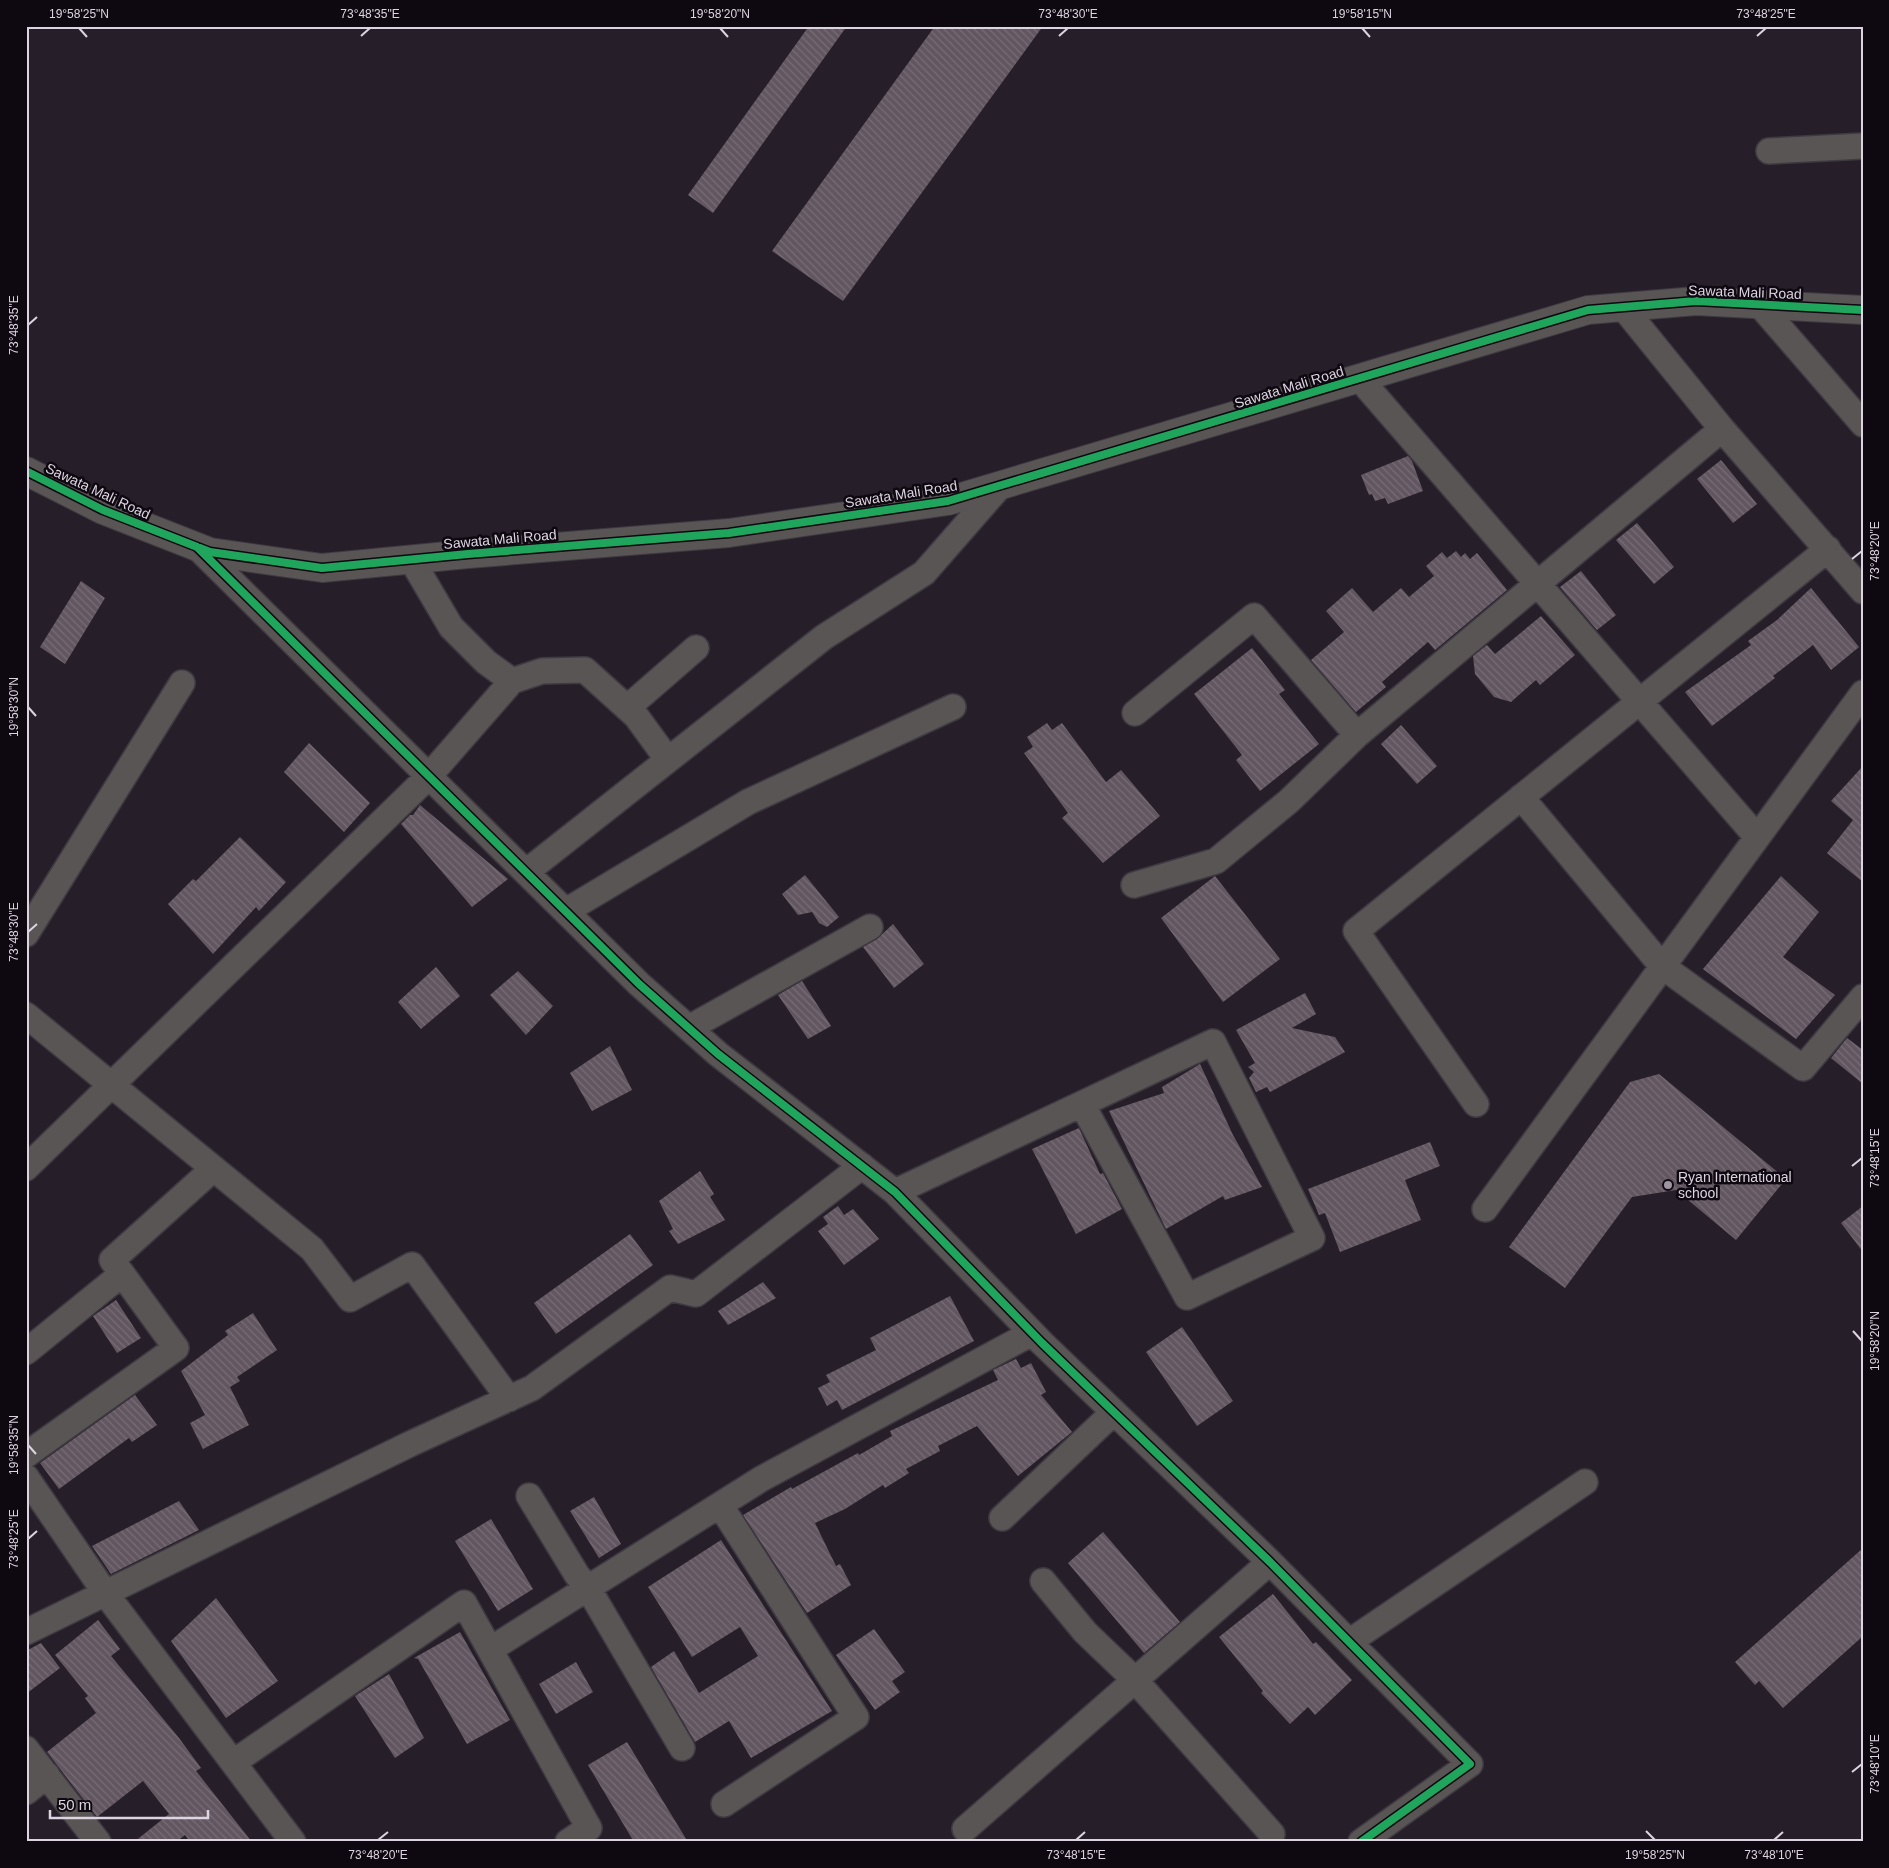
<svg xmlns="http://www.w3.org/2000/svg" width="1889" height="1868" font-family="Helvetica,sans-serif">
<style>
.building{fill:url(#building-back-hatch)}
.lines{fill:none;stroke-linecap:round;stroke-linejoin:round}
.minor-casing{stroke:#3f3942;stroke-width:28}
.tertiary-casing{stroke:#3f3942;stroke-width:30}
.minor{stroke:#585554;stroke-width:25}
.tertiary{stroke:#585554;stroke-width:28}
.cycleway-casing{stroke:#0e0810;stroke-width:11}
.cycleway{stroke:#20a55d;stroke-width:8}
.ticks{fill:none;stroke:#ddd4e1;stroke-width:2}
.poi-dot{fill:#9d95a1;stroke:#0e0810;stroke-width:2}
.labels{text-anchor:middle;stroke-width:5;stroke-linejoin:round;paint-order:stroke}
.street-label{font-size:14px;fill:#ddd4e1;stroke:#0e0810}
.poi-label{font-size:14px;fill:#ddd4e1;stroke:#0e0810;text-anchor:start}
.neatline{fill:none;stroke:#ddd4e1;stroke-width:2}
.ticks-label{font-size:12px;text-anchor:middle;fill:#ddd4e1}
</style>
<defs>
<pattern id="building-back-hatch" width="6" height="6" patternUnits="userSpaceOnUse" patternTransform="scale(1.25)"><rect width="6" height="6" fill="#625661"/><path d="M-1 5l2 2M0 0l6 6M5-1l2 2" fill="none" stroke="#786d77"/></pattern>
</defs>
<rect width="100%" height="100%" fill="#261f29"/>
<path class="building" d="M 809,26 L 847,26 L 713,213 L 688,195 Z
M 935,26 L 1043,26 L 843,301 L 772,251 Z
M 1408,456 L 1412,461 L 1423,491 L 1388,504 L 1385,498 L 1375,501 L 1372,494 L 1369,495 L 1361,475 Z
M 1721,460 L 1757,504 L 1733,523 L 1697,479 Z
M 1637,523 L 1674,567 L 1654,584 L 1616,540 Z
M 1456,551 L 1461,557 L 1465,553 L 1470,559 L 1477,553 L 1507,590 L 1435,650 L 1428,642 L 1382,682 L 1386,687 L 1356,712 L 1311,660 L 1344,632 L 1326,611 L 1352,588 L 1373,612 L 1401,588 L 1409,597 L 1434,576 L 1426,566 L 1442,552 L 1447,558 Z
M 1581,571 L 1616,615 L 1597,630 L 1560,587 Z
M 81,581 L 105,598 L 65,664 L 40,647 Z
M 1811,588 L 1859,647 L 1831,670 L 1813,645 L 1773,676 L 1775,678 L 1712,726 L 1685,692 L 1751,645 L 1748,641 L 1777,620 Z
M 1541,616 L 1575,655 L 1540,685 L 1536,680 L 1511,702 L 1494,697 L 1475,674 L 1473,656 L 1487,645 L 1495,654 Z
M 1252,648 L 1285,690 L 1279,694 L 1319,744 L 1260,791 L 1236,760 L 1242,755 L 1194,694 Z
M 1047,723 L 1052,730 L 1062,723 L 1106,782 L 1121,770 L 1160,816 L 1103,863 L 1062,818 L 1068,813 L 1024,753 L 1033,747 L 1027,737 Z
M 1401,725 L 1437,766 L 1417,784 L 1381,744 Z
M 309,743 L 370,803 L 344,832 L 284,772 Z
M 1863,766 L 1863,882 L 1827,853 L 1853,820 L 1831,801 Z
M 420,805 L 508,879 L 472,907 L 401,824 L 410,815 L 413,815 Z
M 240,837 L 286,882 L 259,911 L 256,907 L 213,954 L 168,904 L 193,879 L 196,881 Z
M 805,875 L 839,917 L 827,927 L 819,923 L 812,912 L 798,915 L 782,894 Z
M 1215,876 L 1280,959 L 1223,1002 L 1161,918 Z
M 1781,876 L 1819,912 L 1783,957 L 1835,995 L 1796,1039 L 1703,969 Z
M 893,924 L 924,964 L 894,988 L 863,947 L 877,939 Z
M 436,967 L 460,996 L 421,1029 L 398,1002 Z
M 518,971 L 553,1006 L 526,1035 L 490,995 Z
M 802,981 L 831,1026 L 808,1039 L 778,995 Z
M 1305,993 L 1316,1014 L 1292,1028 L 1335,1037 L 1345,1052 L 1270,1092 L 1267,1087 L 1256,1092 L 1249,1078 L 1254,1072 L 1248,1067 L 1255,1063 L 1236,1030 Z
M 1847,1038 L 1863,1050 L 1863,1084 L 1831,1058 Z
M 610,1046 L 632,1090 L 592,1111 L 570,1073 Z
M 1200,1064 L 1233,1135 L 1262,1187 L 1225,1200 L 1223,1196 L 1166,1229 L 1109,1111 L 1164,1093 L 1162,1087 Z
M 1659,1074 L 1786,1179 L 1736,1240 L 1676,1190 L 1632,1197 L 1565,1288 L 1509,1247 L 1630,1082 Z
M 1079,1128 L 1100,1174 L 1103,1173 L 1122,1209 L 1076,1234 L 1032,1149 Z
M 1430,1142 L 1440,1166 L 1405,1180 L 1421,1220 L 1340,1252 L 1325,1213 L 1319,1215 L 1308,1189 Z
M 700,1171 L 714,1194 L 710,1197 L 725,1220 L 678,1244 L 669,1231 L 673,1229 L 659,1201 Z
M 838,1206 L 844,1215 L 853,1209 L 879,1239 L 844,1265 L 818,1231 L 828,1224 L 823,1217 Z
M 1863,1206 L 1863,1252 L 1841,1223 Z
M 630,1234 L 653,1265 L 556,1334 L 534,1303 Z
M 763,1282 L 776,1298 L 728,1325 L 718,1311 Z
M 950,1296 L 974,1341 L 842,1410 L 837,1400 L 827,1406 L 818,1388 L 830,1382 L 826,1375 L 876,1350 L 870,1338 Z
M 116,1300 L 141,1338 L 117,1353 L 93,1316 Z
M 253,1313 L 277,1350 L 237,1377 L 240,1381 L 230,1387 L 249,1425 L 203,1449 L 190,1423 L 205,1415 L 181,1371 L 228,1335 L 225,1331 Z
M 1182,1327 L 1233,1401 L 1197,1426 L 1146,1352 Z
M 1016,1359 L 1021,1368 L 1031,1363 L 1046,1392 L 1041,1395 L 1072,1432 L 1018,1476 L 977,1426 L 938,1446 L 940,1451 L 906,1469 L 909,1473 L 885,1488 L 883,1485 L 845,1509 L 815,1523 L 836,1566 L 840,1564 L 851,1585 L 807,1613 L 743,1515 L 791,1487 L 792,1489 L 858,1453 L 859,1455 L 892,1436 L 890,1431 L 998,1380 L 993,1370 Z
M 135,1395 L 157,1425 L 132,1442 L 129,1438 L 59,1489 L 40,1463 Z
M 594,1497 L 621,1544 L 599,1558 L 570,1511 Z
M 179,1501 L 199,1530 L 111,1574 L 92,1546 Z
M 491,1519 L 533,1589 L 498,1611 L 455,1541 Z
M 1103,1532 L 1180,1622 L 1144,1653 L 1068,1563 Z
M 721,1540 L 832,1711 L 751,1758 L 729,1721 L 695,1742 L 651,1667 L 674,1651 L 699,1693 L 758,1656 L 740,1627 L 692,1657 L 648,1587 Z
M 1863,1548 L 1863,1636 L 1783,1708 L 1759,1681 L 1755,1685 L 1735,1662 Z
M 1273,1594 L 1313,1644 L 1316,1642 L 1352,1680 L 1315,1715 L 1308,1707 L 1290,1724 L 1261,1693 L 1263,1691 L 1219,1637 Z
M 216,1598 L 278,1681 L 226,1718 L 171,1641 Z
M 98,1620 L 120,1649 L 111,1656 L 179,1738 L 201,1768 L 196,1771 L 252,1842 L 190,1842 L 185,1835 L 176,1842 L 134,1842 L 169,1814 L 143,1781 L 97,1817 L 47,1752 L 96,1713 L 85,1698 L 88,1696 L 55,1655 Z
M 874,1629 L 905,1672 L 892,1681 L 900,1692 L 875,1710 L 836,1655 Z
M 460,1632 L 510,1720 L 467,1744 L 418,1659 L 414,1658 Z
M 41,1643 L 60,1668 L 26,1694 L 26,1651 Z
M 576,1662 L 593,1692 L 556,1714 L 539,1684 Z
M 389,1674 L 424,1738 L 395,1758 L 355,1696 Z
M 627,1742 L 688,1842 L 634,1842 L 588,1765 Z"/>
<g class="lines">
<defs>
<path id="minor" d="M 1769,151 L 1863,146
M 1759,304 L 1863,424
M 1623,307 L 1722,429 L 1863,591
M 1360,379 L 1757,837
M 197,547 L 639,984 L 718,1054 L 895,1192 L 1042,1343 L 1270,1562 L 1470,1764 L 1361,1842
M 411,559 L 451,627 L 486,662 L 512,681
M 627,708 L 696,648
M 1135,713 L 1254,616 L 1357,735
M 1521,797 L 1662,966 L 1803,1068 L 1863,997
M 526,872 L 824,637 L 924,573 L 1000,486
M 1134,885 L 1216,861 L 1289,801 L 1357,735 L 1722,429
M 566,911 L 748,802 L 953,707
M 26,934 L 182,683
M 26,1015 L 312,1249 L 350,1299 L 412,1265 L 509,1399
M 689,1028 L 870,927
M 1476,1104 L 1356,931 L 1828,549
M 26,1168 L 429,776 L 512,681 L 542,671 L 585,670 L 636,716 L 668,760
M 895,1192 L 1213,1042 L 1312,1238 L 1187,1297 L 1082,1104
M 1485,1209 L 1863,693
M 26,1352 L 122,1274
M 26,1455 L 176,1348 L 112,1260 L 213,1169
M 26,1477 L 106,1594 L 293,1842
M 529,1496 L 577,1575 L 588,1588 L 682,1748
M 720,1505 L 856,1717 L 724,1804
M 1002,1518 L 1114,1412
M 1043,1581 L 1085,1632 L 1134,1679 L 1272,1834
M 26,1632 L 410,1444 L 532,1388 L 670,1288 L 696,1294 L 862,1166
M 1349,1642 L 1585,1482
M 491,1649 L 761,1479 L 1032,1333
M 26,1749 L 98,1842
M 234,1762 L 464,1603 L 589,1828 L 568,1842
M 26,1792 L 47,1775
M 965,1829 L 1270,1562"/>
<path id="tertiary" d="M 26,471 L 103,510 L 210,552 L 322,568 L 468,554 L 729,533 L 948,501 L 1588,310 L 1696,301 L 1863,310"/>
</defs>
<use href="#minor" class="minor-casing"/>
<use href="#tertiary" class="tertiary-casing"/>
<use href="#minor" class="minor"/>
<use href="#tertiary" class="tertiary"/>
<defs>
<path id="cycleway" d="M 26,471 L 103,510 L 210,552 L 322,568 L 468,554 L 729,533 L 948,501 L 1588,310 L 1696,301 L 1863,310
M 197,547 L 639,984 L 718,1054 L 895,1192 L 1042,1343 L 1270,1562 L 1470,1764 L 1361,1842"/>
</defs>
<use href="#cycleway" class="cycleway-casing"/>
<use href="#cycleway" class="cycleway"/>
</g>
<path class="ticks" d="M 79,28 L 87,37M 720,28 L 728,37M 1362,28 L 1370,37M 361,36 L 370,28M 1059,36 L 1068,28M 1757,36 L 1766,28M 28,325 L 37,317M 1852,559 L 1862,551M 28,707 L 36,716M 28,932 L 37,924M 1852,1166 L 1862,1158M 1853,1331 L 1862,1341M 28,1445 L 36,1454M 28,1539 L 37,1531M 1852,1772 L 1862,1764M 1646,1831 L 1655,1840M 378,1840 L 388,1832M 1076,1840 L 1085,1832M 1774,1840 L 1783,1832"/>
<circle class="poi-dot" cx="1668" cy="1185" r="5"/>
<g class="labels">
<g class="street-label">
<text transform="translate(1745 292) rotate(2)" y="5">Sawata Mali Road</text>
<text transform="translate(1289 387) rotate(-17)" y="5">Sawata Mali Road</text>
<text transform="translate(98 491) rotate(25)" y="5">Sawata Mali Road</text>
<text transform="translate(901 494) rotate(-9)" y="5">Sawata Mali Road</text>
<text transform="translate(500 539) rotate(-5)" y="5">Sawata Mali Road</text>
</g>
<g class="poi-label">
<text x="1678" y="1182">Ryan International<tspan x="1678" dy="16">school</tspan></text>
</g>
</g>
<rect width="1889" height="1868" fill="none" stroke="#0e0810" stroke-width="55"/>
<path d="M50 1810v8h158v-8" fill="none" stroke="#ddd4e1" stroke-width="2.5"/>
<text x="58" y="1810" font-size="15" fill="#ddd4e1" stroke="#0e0810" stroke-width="4" paint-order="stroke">50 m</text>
<rect x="28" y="28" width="1834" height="1812" class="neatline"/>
<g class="ticks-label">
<text x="79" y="18">19°58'25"N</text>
<text x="370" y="18">73°48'35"E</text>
<text x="720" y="18">19°58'20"N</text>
<text x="1068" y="18">73°48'30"E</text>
<text x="1362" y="18">19°58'15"N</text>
<text x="1766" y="18">73°48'25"E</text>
<text transform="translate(14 325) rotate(-90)" y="4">73°48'35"E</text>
<text transform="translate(1875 551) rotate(-90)" y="4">73°48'20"E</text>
<text transform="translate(14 707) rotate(-90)" y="4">19°58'30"N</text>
<text transform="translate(14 932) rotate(-90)" y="4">73°48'30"E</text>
<text transform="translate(1875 1158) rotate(-90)" y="4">73°48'15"E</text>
<text transform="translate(1875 1341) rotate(-90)" y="4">19°58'20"N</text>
<text transform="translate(14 1445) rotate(-90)" y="4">19°58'35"N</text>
<text transform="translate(14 1539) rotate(-90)" y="4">73°48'25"E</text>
<text transform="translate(1875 1764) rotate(-90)" y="4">73°48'10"E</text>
<text x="378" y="1859">73°48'20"E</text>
<text x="1076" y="1859">73°48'15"E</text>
<text x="1655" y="1859">19°58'25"N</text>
<text x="1774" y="1859">73°48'10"E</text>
</g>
</svg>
